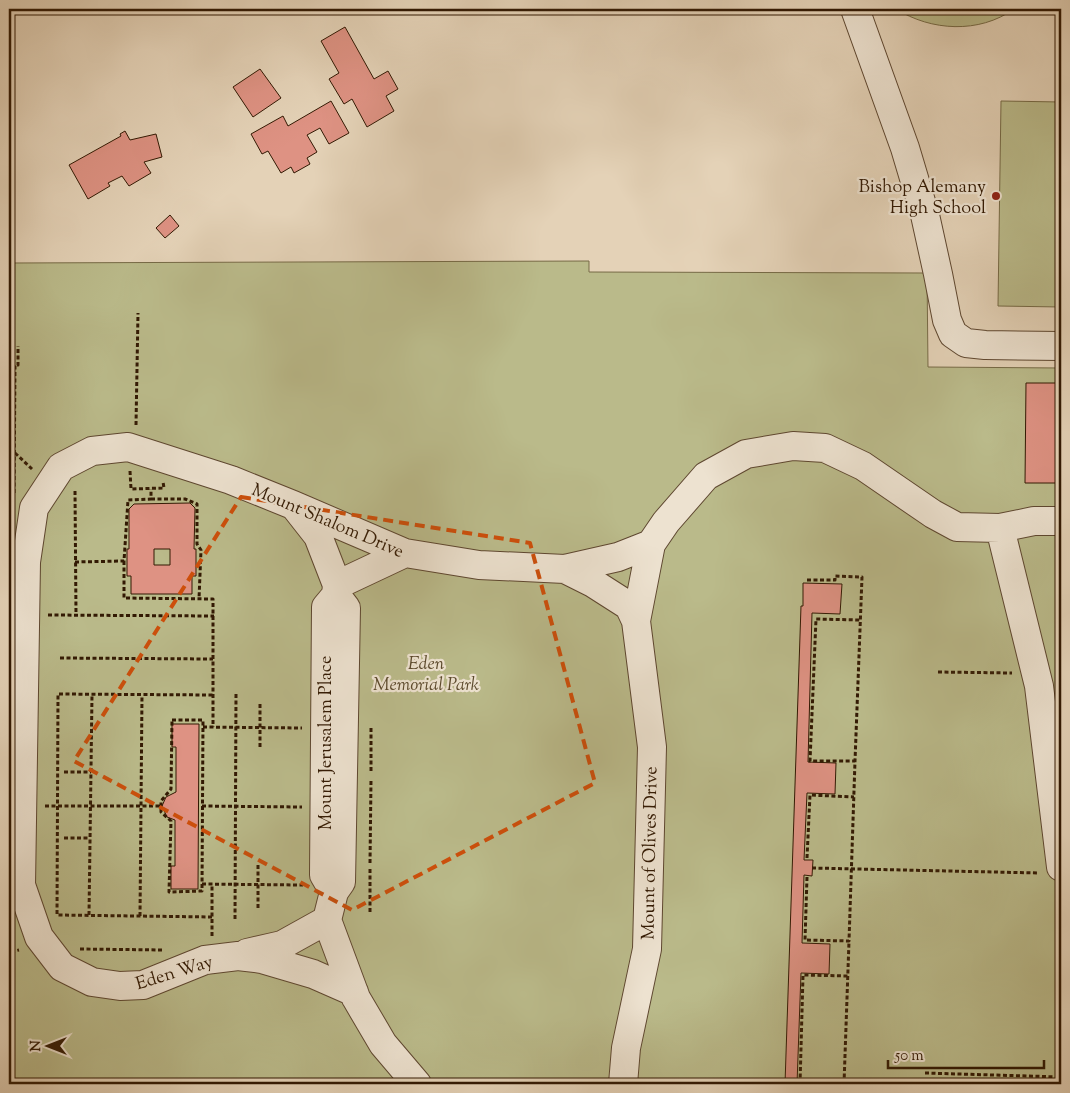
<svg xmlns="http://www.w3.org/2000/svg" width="1070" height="1093" font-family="'Sorts Mill Goudy',serif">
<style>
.green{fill:#baba8a;stroke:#766a46}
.building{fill:#de9283;stroke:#321903;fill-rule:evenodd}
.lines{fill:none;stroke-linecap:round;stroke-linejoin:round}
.minor-casing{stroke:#5e4730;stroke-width:30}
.path{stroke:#321903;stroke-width:3;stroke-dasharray:4 2.5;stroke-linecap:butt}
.minor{stroke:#ede2d0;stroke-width:28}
.marked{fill:none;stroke:#cd4f0b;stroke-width:4;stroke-dasharray:10 6;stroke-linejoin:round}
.poi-dot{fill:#8f2418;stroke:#ede2d0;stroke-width:2}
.labels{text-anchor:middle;stroke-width:4.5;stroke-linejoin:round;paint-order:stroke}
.poi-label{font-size:18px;fill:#321903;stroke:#ede2d0;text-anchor:end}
.street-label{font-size:18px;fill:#321903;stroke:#ede2d0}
.park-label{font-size:18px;font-style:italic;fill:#5b492c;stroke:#ede2d0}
</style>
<rect width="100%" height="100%" fill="#e4d2b7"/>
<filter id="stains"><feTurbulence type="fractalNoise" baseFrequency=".004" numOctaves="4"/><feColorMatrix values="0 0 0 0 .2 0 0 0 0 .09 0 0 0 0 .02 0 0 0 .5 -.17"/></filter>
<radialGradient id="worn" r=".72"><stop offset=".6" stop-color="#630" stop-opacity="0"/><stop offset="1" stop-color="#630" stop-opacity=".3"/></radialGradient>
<path class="green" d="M 896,9 L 1014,9 C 979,34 931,31 896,9 Z
M 1001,101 L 1061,102 L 1061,307 L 998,306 Z
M 589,261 L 589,272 L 927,273 L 928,367 L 1061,368 L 1061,1084 L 9,1084 L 9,263 Z"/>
<path class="building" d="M 345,27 L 374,79 L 388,71 L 398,89 L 386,96 L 394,111 L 367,127 L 352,99 L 344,104 L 329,79 L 339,73 L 321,41 Z
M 260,69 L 281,98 L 253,117 L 233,87 Z
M 331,101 L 349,133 L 329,144 L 320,128 L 307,135 L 317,152 L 307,158 L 310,164 L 294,173 L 291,167 L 281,173 L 268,151 L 262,154 L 251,134 L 283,116 L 288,126 Z
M 125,131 L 130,140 L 156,134 L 162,157 L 144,162 L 151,173 L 129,186 L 122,176 L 108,183 L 110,186 L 88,199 L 69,165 L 121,136 L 120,134 Z
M 170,215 L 179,226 L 165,238 L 156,228 Z
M 1026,383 L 1061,383 L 1061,483 L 1025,483 Z
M 190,503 L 195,508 L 194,549 L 196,549 L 196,576 L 192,576 L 192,594 L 131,594 L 131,576 L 127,576 L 127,549 L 129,549 L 129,509 L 134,504 ZM 154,549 L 170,549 L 170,565 L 154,565 Z
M 803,583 L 842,584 L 840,614 L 812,613 L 808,762 L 836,763 L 835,794 L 807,793 L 804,860 L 813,860 L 812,876 L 804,875 L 802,943 L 830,944 L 829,974 L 801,973 L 797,1084 L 785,1084 L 801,606 L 803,606 Z
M 172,724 L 199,724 L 198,889 L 171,889 L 171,866 L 175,866 L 175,820 L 167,817 L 162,806 L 166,797 L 176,792 L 176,747 L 172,747 Z"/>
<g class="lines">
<defs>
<path id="minor" d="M 855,9 L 905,148 L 925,215 L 938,274 L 947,320 L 953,334 L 966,343 L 985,345 L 1061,346
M 296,508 L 318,536 L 337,585 L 336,595
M 1000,528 L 1039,686 L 1061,867
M 565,569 L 593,583 L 629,606 L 636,621
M 337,585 L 405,553
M 334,892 L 324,875 L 326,607 L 336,595 L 346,608 L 341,882 L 334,892 L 327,920 L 356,998 L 383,1044 L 417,1084
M 247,953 L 282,945 L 327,920
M 354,992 L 313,974 L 262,959 L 238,956 L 205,960 L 143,985 L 120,986 L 92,982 L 62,967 L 39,937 L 21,885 L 26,562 L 34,508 L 61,467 L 92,451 L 128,447 L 231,480 L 293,505 L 405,553 L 479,565 L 565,569 L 618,557 L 651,544 L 666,522 L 706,476 L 746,454 L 793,446 L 825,448 L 863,466 L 933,514 L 957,527 L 1000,528 L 1034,521 L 1061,521
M 623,1084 L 626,1048 L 647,949 L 652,747 L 636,621 L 651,544"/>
</defs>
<use href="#minor" class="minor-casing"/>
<path class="path" d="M 136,425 L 138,313
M 15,453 L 32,469
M 130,471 L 131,489 L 164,488 L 163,482
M 75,491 L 76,615
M 14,493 L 15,365 L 18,365 L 18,346
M 151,499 L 185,499 L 197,504 L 197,544 L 201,550 L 199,599
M 124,561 L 124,598 L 213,599 L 213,727
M 75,562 L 124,561 L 128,500 L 151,499 L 151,489
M 807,580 L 835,580 L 835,576 L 862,577 L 855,761
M 48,615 L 214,616
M 60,658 L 213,659
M 938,672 L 1012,673
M 260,704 L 260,748
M 172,720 L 203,720 L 202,891 L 169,892 L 171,821 L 161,812 L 161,801 L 171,789 Z
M 203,727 L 302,728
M 371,728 L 371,773
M 64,772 L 91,772
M 45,806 L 161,806
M 202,806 L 302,807
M 64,838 L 90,838
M 807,858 L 810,795 L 854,797
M 370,863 L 371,779
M 258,865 L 258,909
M 812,868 L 1039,873
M 370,869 L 370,914
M 807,877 L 805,940 L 849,941 L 855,761 L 810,761 L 816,619 L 860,620
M 202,884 L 303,885
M 89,915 L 92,695
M 140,916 L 142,695
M 212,917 L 57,915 L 58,694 L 213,695
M 235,919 L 236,694
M 212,936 L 212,884
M 80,949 L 164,950
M 9,1015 L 10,1015 L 10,952 L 19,950
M 925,1073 L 1061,1077
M 800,1084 L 803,975 L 848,976
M 844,1084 L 849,941"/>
<use href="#minor" class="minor"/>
</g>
<path class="marked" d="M 241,497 L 530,543 L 595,783 L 352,910 L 74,761 Z"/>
<circle class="poi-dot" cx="996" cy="196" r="5"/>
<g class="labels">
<g class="poi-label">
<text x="986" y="192">Bishop Alemany<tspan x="986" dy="21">High School</tspan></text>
</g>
<g class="street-label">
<text transform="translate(328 520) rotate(23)" y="6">Mount Shalom Drive</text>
<text transform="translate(325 743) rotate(-90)" y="6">Mount Jerusalem Place</text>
<text transform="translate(649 853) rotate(-89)" y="6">Mount of Olives Drive</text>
<text transform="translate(174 972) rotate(-17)" y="6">Eden Way</text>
</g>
<g class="park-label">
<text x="426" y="669">Eden<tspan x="426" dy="21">Memorial Park</tspan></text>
</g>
</g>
<rect width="1070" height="1093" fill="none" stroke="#e4d2b7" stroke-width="30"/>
<rect x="10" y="10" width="1050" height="1073" fill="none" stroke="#321903" stroke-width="2.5"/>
<rect x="15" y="15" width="1040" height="1063" fill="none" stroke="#321903"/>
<g transform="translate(48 1046) rotate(270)" stroke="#ede2d0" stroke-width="4" paint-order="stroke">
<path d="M0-4L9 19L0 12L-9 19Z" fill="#321903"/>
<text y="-8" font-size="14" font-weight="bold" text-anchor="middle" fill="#321903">N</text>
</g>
<path d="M888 1060v8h156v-8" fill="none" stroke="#321903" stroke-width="2.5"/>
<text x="895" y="1060" font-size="15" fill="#321903" stroke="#ede2d0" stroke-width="4" paint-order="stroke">50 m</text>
<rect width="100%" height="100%" filter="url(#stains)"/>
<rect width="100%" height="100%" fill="url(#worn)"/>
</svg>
